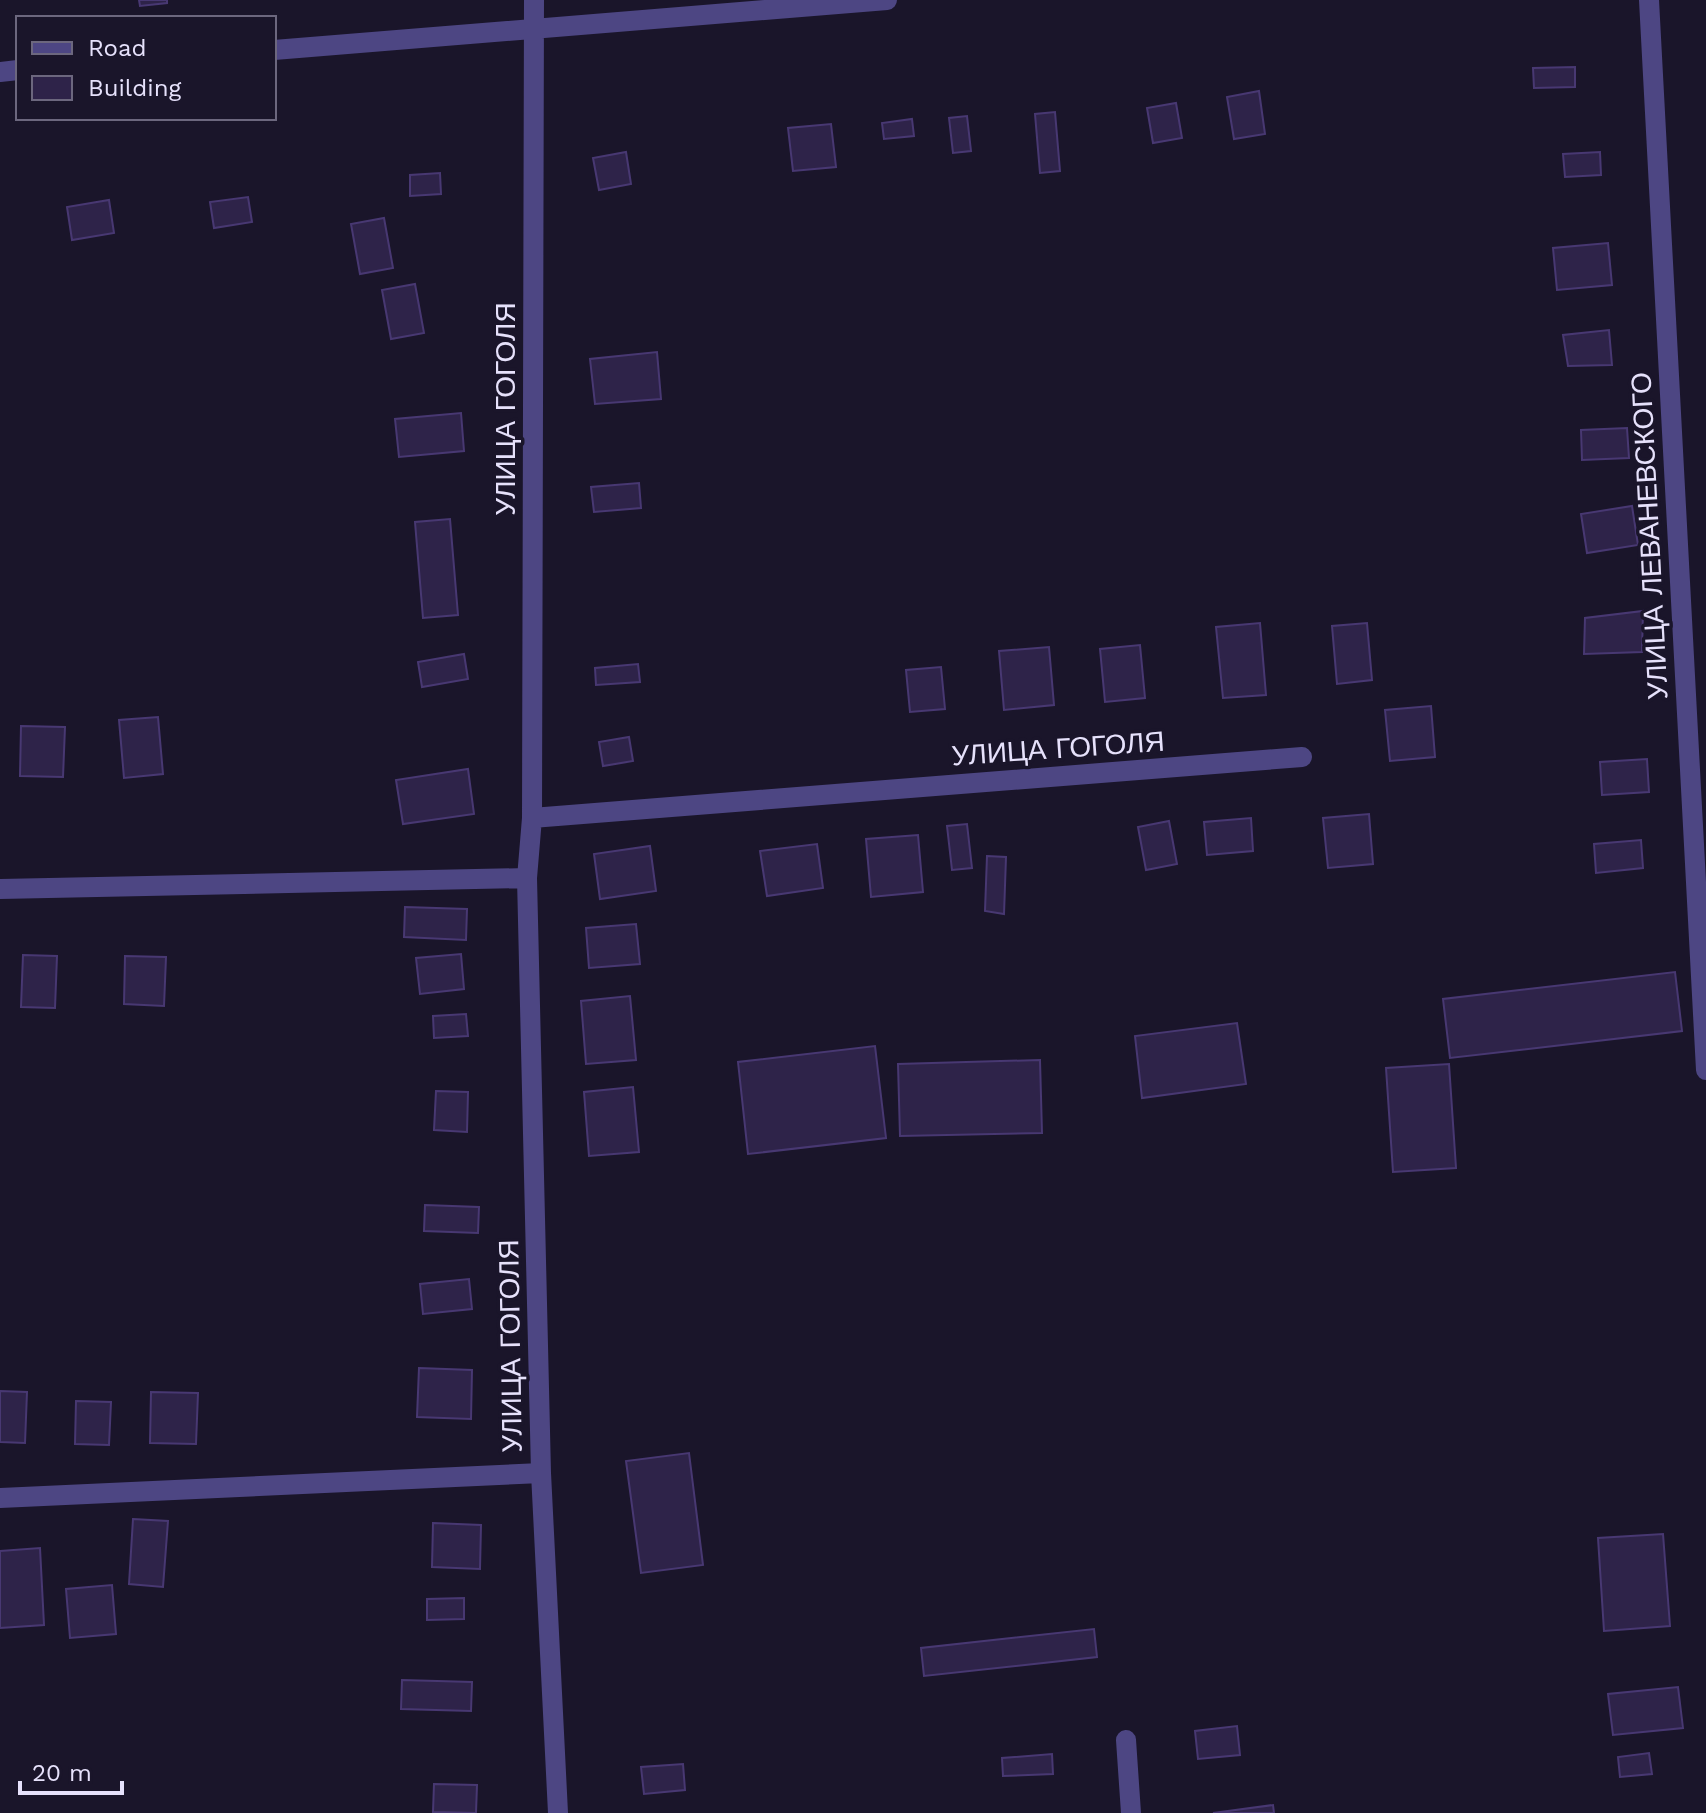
<svg xmlns="http://www.w3.org/2000/svg" width="1706" height="1813" font-family="'Work Sans',sans-serif">
<style>
.building{fill:#2e2349;stroke:#483872;stroke-width:2}
.lines{fill:none;stroke-linecap:round;stroke-linejoin:round}
.minor{stroke:#4d4683;stroke-width:20}
.labels{text-anchor:middle;stroke-width:7;stroke-linejoin:round;paint-order:stroke}
.street-label{font-size:28px;fill:#e6e1fb;stroke:#1a152a}
</style>
<rect width="100%" height="100%" fill="#1a152a"/>
<path class="building" d="M 139,0 L 167,0 L 167,3 L 140,6 Z
M 1575,67 L 1575,87 L 1534,88 L 1533,68 Z
M 1259,91 L 1265,134 L 1234,139 L 1227,97 Z
M 1176,103 L 1182,138 L 1153,143 L 1147,108 Z
M 1055,112 L 1060,171 L 1040,173 L 1035,114 Z
M 967,116 L 971,151 L 953,153 L 949,118 Z
M 912,119 L 914,136 L 884,139 L 882,123 Z
M 831,124 L 836,167 L 793,171 L 788,128 Z
M 626,152 L 631,184 L 599,190 L 593,158 Z
M 1600,152 L 1601,175 L 1565,177 L 1563,154 Z
M 440,173 L 441,194 L 410,196 L 410,175 Z
M 248,197 L 252,222 L 214,228 L 210,202 Z
M 109,200 L 114,233 L 72,240 L 67,207 Z
M 384,218 L 393,268 L 360,274 L 351,224 Z
M 1608,243 L 1612,285 L 1557,290 L 1553,248 Z
M 415,284 L 424,333 L 391,339 L 382,290 Z
M 1609,330 L 1612,365 L 1568,366 L 1563,335 Z
M 657,352 L 661,399 L 595,404 L 590,359 Z
M 461,413 L 464,451 L 399,457 L 395,419 Z
M 1627,428 L 1629,458 L 1582,460 L 1581,430 Z
M 639,483 L 641,508 L 594,512 L 591,487 Z
M 1632,506 L 1638,545 L 1587,553 L 1581,514 Z
M 450,519 L 458,615 L 423,618 L 415,522 Z
M 1643,611 L 1642,652 L 1584,654 L 1585,618 Z
M 1260,623 L 1266,695 L 1223,698 L 1216,627 Z
M 1367,623 L 1372,680 L 1337,684 L 1332,626 Z
M 1140,645 L 1145,698 L 1105,702 L 1100,649 Z
M 1049,647 L 1054,705 L 1004,710 L 999,651 Z
M 464,654 L 468,679 L 422,687 L 418,662 Z
M 638,664 L 640,682 L 596,685 L 595,668 Z
M 941,667 L 945,709 L 910,712 L 906,670 Z
M 1431,706 L 1435,757 L 1390,761 L 1385,710 Z
M 158,717 L 163,774 L 124,778 L 119,720 Z
M 21,726 L 65,727 L 63,777 L 20,776 Z
M 629,737 L 633,761 L 603,766 L 599,742 Z
M 1647,759 L 1649,792 L 1602,795 L 1600,762 Z
M 468,769 L 474,814 L 403,824 L 396,780 Z
M 1369,814 L 1373,864 L 1328,868 L 1323,818 Z
M 1251,818 L 1253,851 L 1207,855 L 1204,822 Z
M 1169,821 L 1177,864 L 1146,870 L 1138,827 Z
M 967,824 L 972,868 L 952,870 L 947,826 Z
M 918,835 L 923,892 L 871,897 L 866,839 Z
M 1641,840 L 1643,868 L 1596,873 L 1594,844 Z
M 817,844 L 823,888 L 767,896 L 760,851 Z
M 650,846 L 656,891 L 600,899 L 594,854 Z
M 987,856 L 1006,857 L 1004,914 L 985,911 Z
M 405,907 L 467,909 L 466,940 L 404,937 Z
M 636,924 L 640,964 L 589,968 L 586,928 Z
M 461,954 L 464,989 L 420,994 L 416,958 Z
M 23,955 L 57,956 L 55,1008 L 21,1007 Z
M 125,956 L 166,957 L 164,1006 L 124,1004 Z
M 1675,972 L 1682,1031 L 1450,1058 L 1443,999 Z
M 630,996 L 636,1060 L 586,1064 L 581,1001 Z
M 466,1014 L 468,1036 L 434,1038 L 433,1016 Z
M 1237,1023 L 1246,1084 L 1142,1098 L 1135,1036 Z
M 875,1046 L 886,1138 L 748,1154 L 738,1062 Z
M 1040,1060 L 1042,1133 L 900,1136 L 898,1064 Z
M 1449,1064 L 1456,1168 L 1393,1172 L 1386,1068 Z
M 633,1087 L 639,1152 L 589,1156 L 584,1092 Z
M 436,1091 L 468,1092 L 467,1132 L 434,1130 Z
M 425,1205 L 479,1207 L 478,1233 L 424,1231 Z
M 469,1279 L 472,1309 L 423,1314 L 420,1284 Z
M 419,1368 L 472,1370 L 471,1419 L 417,1417 Z
M 0,1391 L 27,1392 L 25,1443 L 0,1442 Z
M 151,1392 L 198,1393 L 196,1444 L 150,1443 Z
M 76,1401 L 111,1402 L 109,1445 L 75,1444 Z
M 689,1453 L 703,1565 L 641,1573 L 626,1461 Z
M 133,1519 L 168,1521 L 163,1587 L 129,1584 Z
M 433,1523 L 481,1525 L 480,1569 L 432,1567 Z
M 1663,1534 L 1670,1626 L 1604,1631 L 1598,1538 Z
M 40,1548 L 44,1625 L 0,1628 L 0,1551 Z
M 112,1585 L 116,1634 L 70,1638 L 66,1589 Z
M 464,1598 L 464,1619 L 427,1620 L 427,1599 Z
M 1094,1629 L 1097,1657 L 924,1676 L 921,1648 Z
M 402,1680 L 472,1682 L 471,1711 L 401,1709 Z
M 1678,1687 L 1683,1728 L 1613,1735 L 1608,1694 Z
M 1237,1726 L 1240,1755 L 1198,1759 L 1195,1731 Z
M 1649,1753 L 1652,1774 L 1620,1777 L 1618,1757 Z
M 1052,1754 L 1053,1774 L 1003,1776 L 1002,1758 Z
M 683,1764 L 685,1790 L 644,1794 L 641,1767 Z
M 434,1784 L 477,1785 L 476,1813 L 433,1812 Z
M 1273,1805 L 1274,1813 L 1213,1813 Z"/>
<g class="lines">
<path class="minor" d="M 534,0 L 532,818 L 527,878 L 541,1473 L 558,1813
M 1649,0 L 1706,1070
M 274,50 L 887,0
M 0,72 L 18,70
M 532,818 L 1302,757
M 0,889 L 527,878
M 0,1498 L 541,1473
M 1126,1740 L 1131,1813"/>
</g>
<g class="labels">
<g class="street-label">
<text transform="translate(505 409) rotate(-90)" y="10">УЛИЦА ГОГОЛЯ</text>
<text transform="translate(1649 536) rotate(-93)" y="10">УЛИЦА ЛЕВАНЕВСКОГО</text>
<text transform="translate(1058 748) rotate(-4)" y="10">УЛИЦА ГОГОЛЯ</text>
<text transform="translate(510 1346) rotate(-91)" y="10">УЛИЦА ГОГОЛЯ</text>
</g>
</g>
<rect x="16" y="16" width="260" height="104" fill="#1a152a" stroke="#6c677e" stroke-width="2"/>
<rect x="32" y="42" width="40" height="12" fill="#4d4683" stroke="#6c677e" stroke-width="2"/>
<text x="88" y="56" font-size="24" fill="#e6e1fb">Road</text>
<rect x="32" y="76" width="40" height="24" fill="#2e2349" stroke="#6c677e" stroke-width="2"/>
<text x="88" y="96" font-size="24" fill="#e6e1fb">Building</text>
<path d="M20 1781v12h102v-12" fill="none" stroke="#e6e1fb" stroke-width="4"/>
<text x="32" y="1781" font-size="24" fill="#e6e1fb" stroke="#1a152a" stroke-width="6" paint-order="stroke">20 m</text>
</svg>
